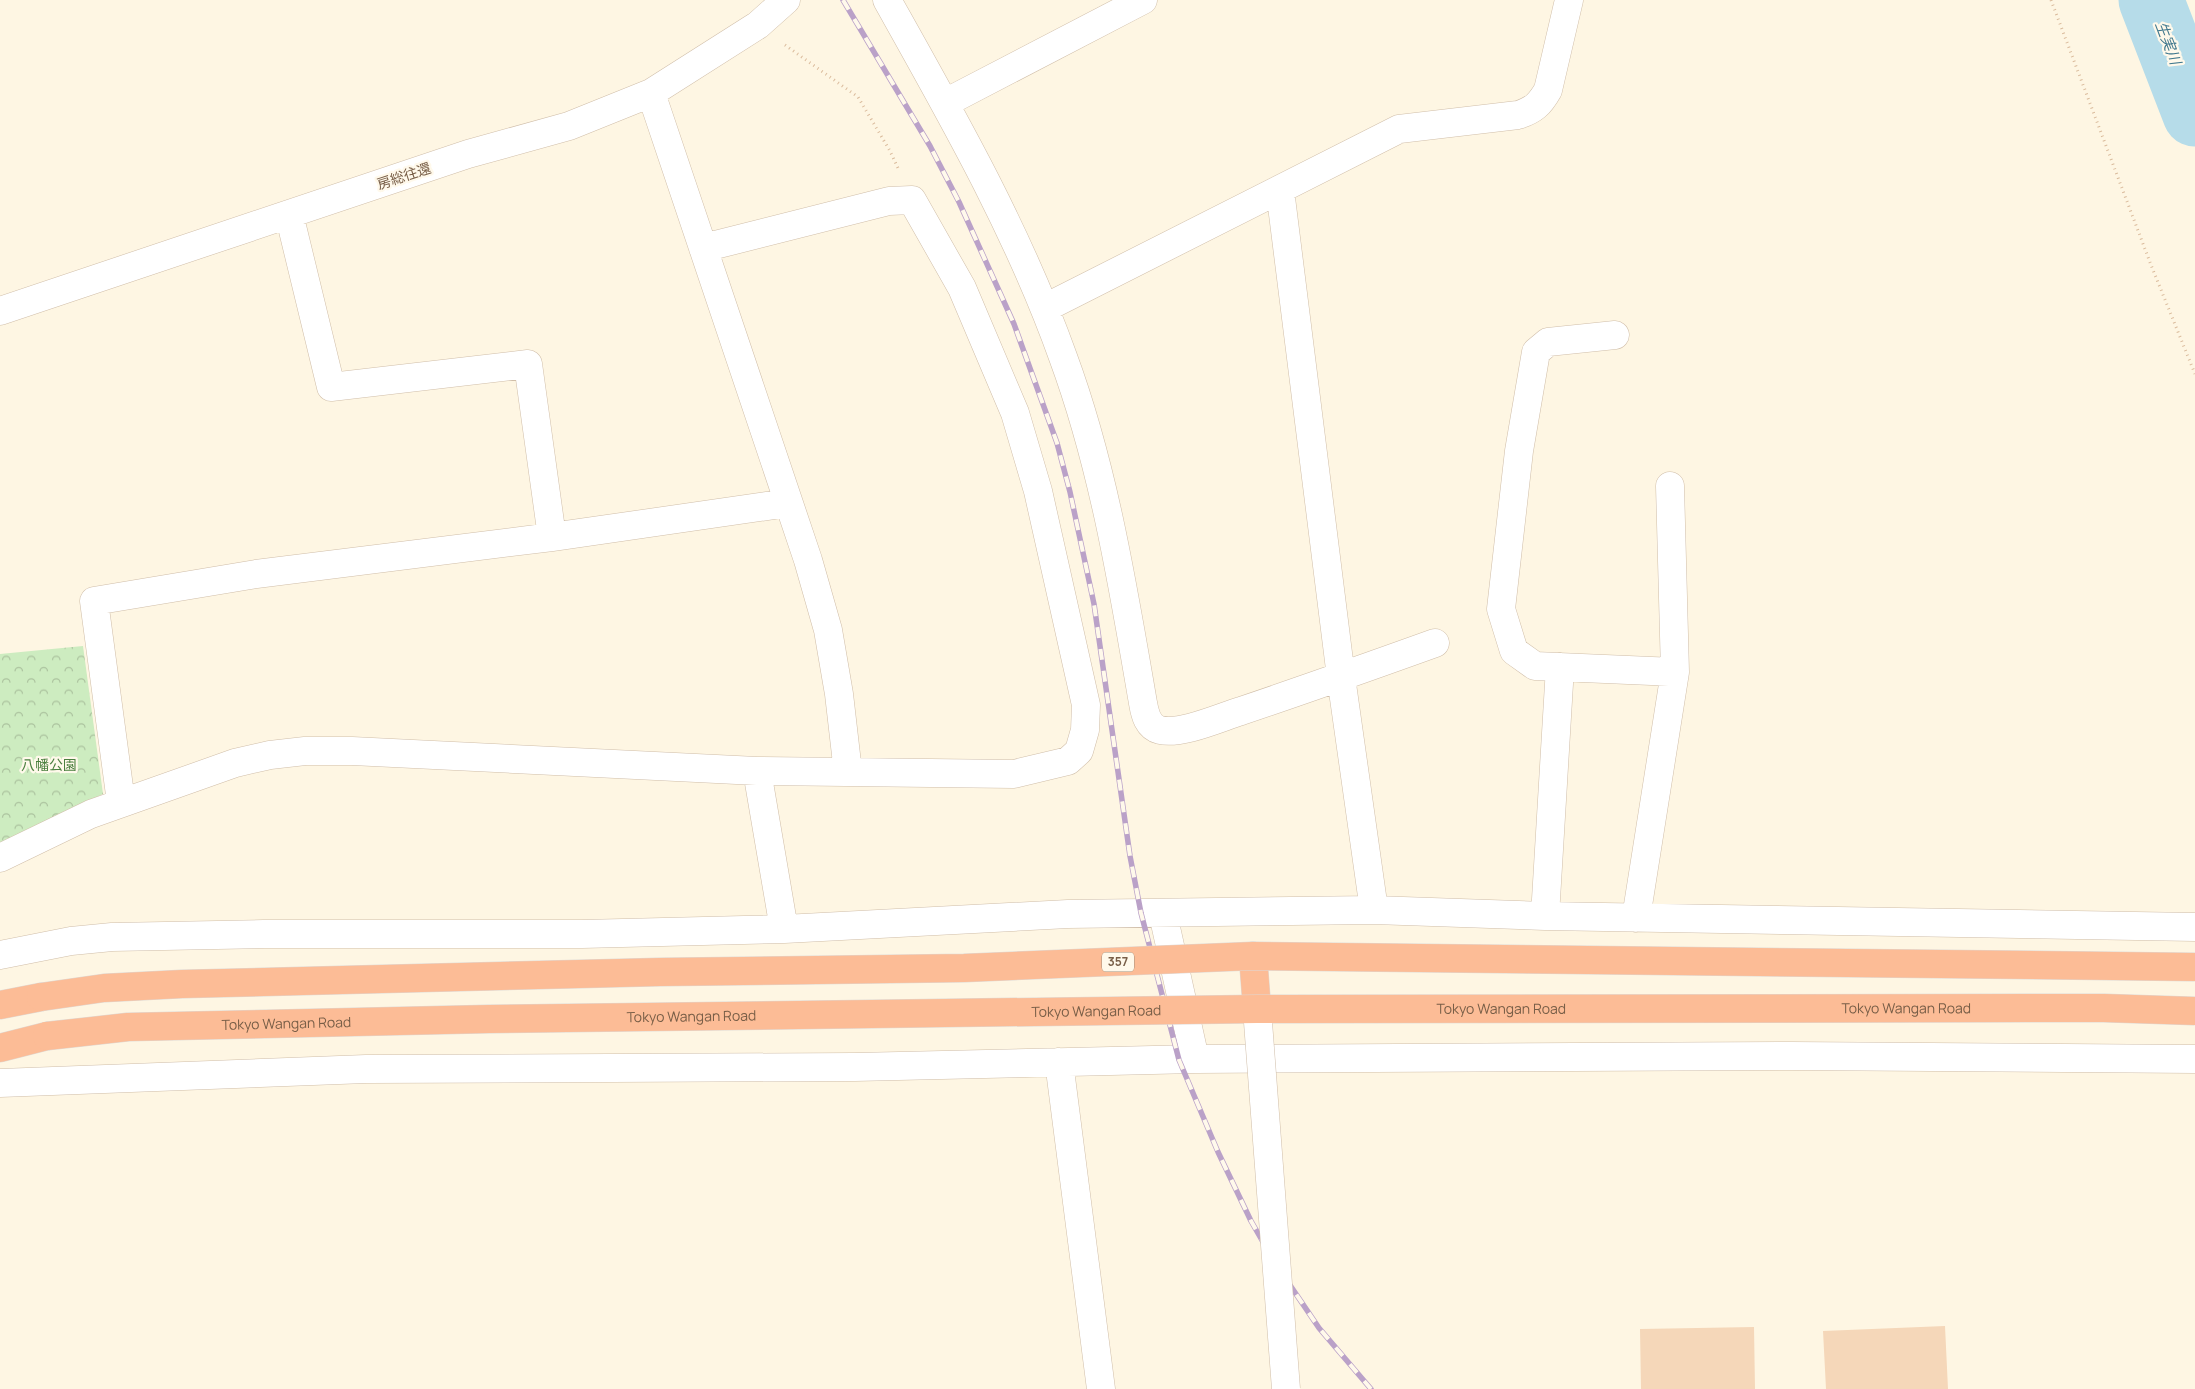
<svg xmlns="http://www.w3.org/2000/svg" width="2195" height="1389" font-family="Manrope,'Noto Sans JP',sans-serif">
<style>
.park{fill:url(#park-crowns)}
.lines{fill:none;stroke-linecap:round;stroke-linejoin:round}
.river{stroke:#b6dce9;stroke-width:65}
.building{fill:#f5d7b9}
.minor-casing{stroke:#d0bea9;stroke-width:29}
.highway-casing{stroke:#dfd8d3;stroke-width:29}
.path{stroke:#dabb9c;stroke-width:3;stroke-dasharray:1 4;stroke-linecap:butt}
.minor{stroke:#fff;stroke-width:28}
.highway{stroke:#fcbc96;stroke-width:28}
.rail-casing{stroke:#baa1c8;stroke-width:5.5}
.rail{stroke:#fff9eb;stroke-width:4;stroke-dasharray:11;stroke-linecap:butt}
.minor-bridge-casing{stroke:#d0bea9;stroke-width:29;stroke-linecap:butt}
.highway-bridge-casing{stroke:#dfd8d3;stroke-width:29;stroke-linecap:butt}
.minor-bridge{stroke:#fff;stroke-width:28}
.highway-bridge{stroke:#fcbc96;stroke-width:28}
.labels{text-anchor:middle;stroke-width:4.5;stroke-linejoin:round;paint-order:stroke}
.shield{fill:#fff9eb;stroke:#a08c78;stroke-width:1}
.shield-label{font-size:12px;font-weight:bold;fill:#785e47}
.street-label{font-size:14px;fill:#785e47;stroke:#fff9eb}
.park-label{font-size:14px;fill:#4a7f3e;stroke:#fff9eb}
.water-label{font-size:15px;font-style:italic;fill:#3f778d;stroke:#fff9eb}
</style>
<defs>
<pattern id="park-crowns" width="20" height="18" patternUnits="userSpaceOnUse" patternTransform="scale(1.25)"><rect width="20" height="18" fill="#cdecc0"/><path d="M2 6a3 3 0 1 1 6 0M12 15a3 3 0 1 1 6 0" fill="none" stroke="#abc29e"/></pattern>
</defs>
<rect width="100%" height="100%" fill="#fef6e3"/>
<path class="park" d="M 83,646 L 103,794 L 0,844 L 0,654 Z"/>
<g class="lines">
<path class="river" d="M 2151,0 L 2195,114"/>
</g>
<path class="building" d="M 1945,1326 L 1948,1389 L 1826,1389 L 1823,1331 Z
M 1754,1327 L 1755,1389 L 1641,1389 L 1640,1329 Z"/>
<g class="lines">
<defs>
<path id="minor" d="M 887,0 C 952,116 1018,231 1063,357 C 1104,468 1123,587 1143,703 C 1145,715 1148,727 1160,730 C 1182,735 1221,717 1241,711 C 1306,689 1371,666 1435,643
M 651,93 L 808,560 L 828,630 L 839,694 L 848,772
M 945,103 L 1143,0
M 1280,190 L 1341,677 L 1374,910
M 289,214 L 331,387 L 528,364 L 552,537
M 1045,308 L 1399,129 L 1518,115 C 1534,110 1540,104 1548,90 L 1569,0
M 0,311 L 468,154 L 569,126 L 651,93 L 758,25 L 786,0
M 1615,335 L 1548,342 L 1536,352 L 1519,451 L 1501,609 L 1514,651 L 1535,666 L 1675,672
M 757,771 L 784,929
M 121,802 L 94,601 L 256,574 L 552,537 L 788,503
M 0,858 L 91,814 L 235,763 L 270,755 L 305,751 L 352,751 L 757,771 L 1014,774 L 1068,761 L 1079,751 L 1085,730 L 1086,705 L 1038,491 L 1015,413 L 962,288 L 912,200 L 889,201 L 703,248
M 1163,914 L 1195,1059
M 1545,916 L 1560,667
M 1636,918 L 1675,672 L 1670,486
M 0,955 L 71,941 L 112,937 L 264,934 L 582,934 L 784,929 L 1068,914 L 1374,910 L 1545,916 L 2195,927
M 1059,1062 L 1101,1389
M 0,1083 L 366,1069 L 855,1067 L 1195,1059 L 1792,1056 L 2195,1059"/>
<path id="highway" d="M 1253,956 L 1257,1009
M 0,1005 L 41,997
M 0,1048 L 47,1036"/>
</defs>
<use href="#minor" class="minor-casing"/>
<use href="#highway" class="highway-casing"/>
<path class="path" d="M 2051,0 L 2151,265 L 2195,374
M 785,45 L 858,97 L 890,151 L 898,168"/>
<use href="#minor" class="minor"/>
<use href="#highway" class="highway"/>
<defs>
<path id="rail" d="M 843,0 L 930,146 L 959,202 L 1014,324 L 1057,443 L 1070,492 L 1094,604 L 1130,856 L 1141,913 L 1179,1060 L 1218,1152 L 1251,1221 L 1275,1263 L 1319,1328 L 1371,1389"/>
</defs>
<use href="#rail" class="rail-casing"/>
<use href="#rail" class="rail"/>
<defs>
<path id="minor-bridge" d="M 1257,1009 L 1286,1389"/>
<g id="highway-bridge">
<path d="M 41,997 L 104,988 L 182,984 L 660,972 L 964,968 L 1253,956 L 2195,967"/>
<path id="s1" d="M 47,1036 L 128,1027 L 489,1019 L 1257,1009 L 2104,1008 L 2195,1011"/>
</g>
</defs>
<use href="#minor-bridge" class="minor-bridge-casing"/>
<use href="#highway-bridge" class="highway-bridge-casing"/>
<use href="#minor-bridge" class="minor-bridge"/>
<use href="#highway-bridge" class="highway-bridge"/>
</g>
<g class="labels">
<rect class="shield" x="1102" y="952.5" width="32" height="19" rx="4"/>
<g class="shield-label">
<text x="1118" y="966">357</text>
</g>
<g class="street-label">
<text transform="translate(404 176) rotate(-18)" y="5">房総往還</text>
<text dy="5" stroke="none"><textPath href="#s1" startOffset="1860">Tokyo Wangan Road</textPath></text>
<text dy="5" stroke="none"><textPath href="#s1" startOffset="1455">Tokyo Wangan Road</textPath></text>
<text dy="5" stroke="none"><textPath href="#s1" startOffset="1050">Tokyo Wangan Road</textPath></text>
<text dy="5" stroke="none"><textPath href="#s1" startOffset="645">Tokyo Wangan Road</textPath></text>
<text dy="5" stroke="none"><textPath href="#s1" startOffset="240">Tokyo Wangan Road</textPath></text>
</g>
<g class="park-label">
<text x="49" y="770">八幡公園</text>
</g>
<g class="water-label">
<text transform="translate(2168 43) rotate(69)" y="5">生実川</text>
</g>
</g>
</svg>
